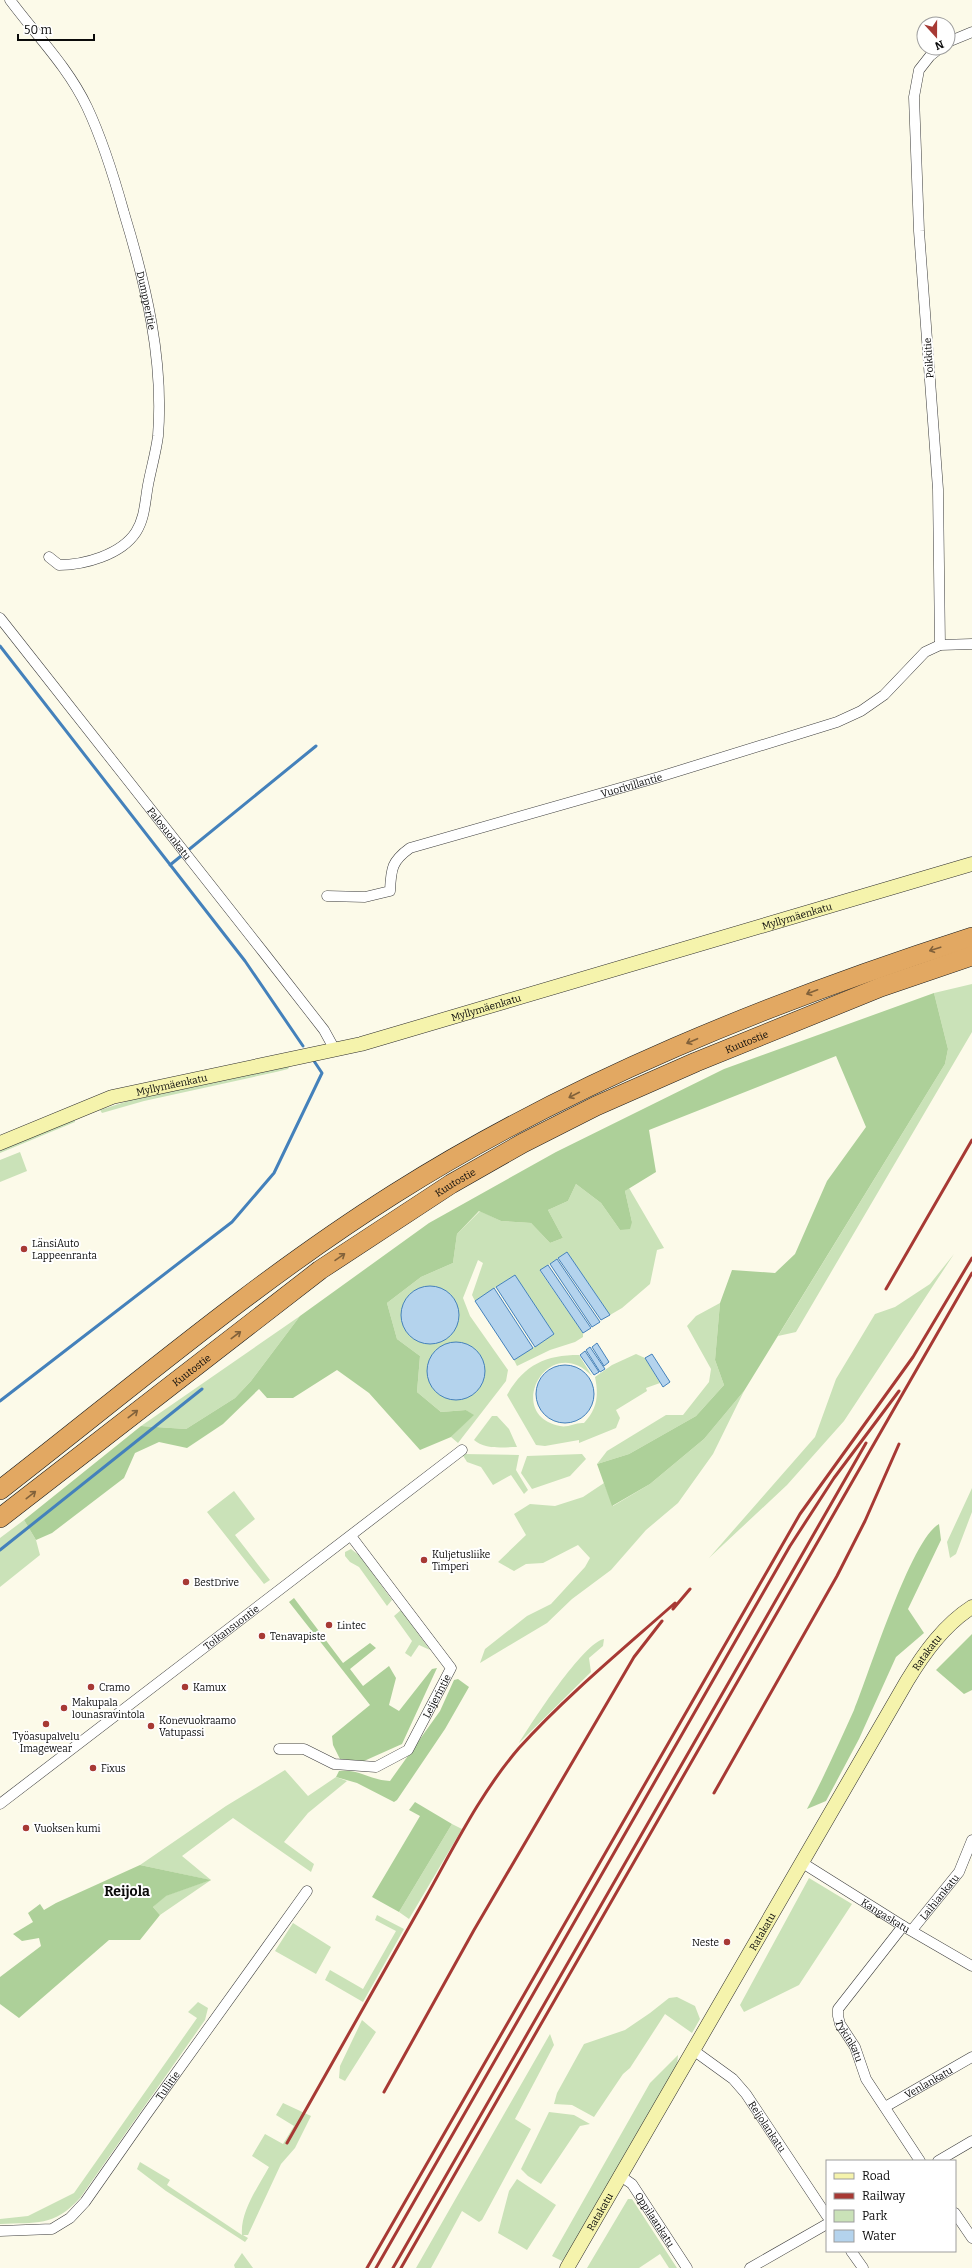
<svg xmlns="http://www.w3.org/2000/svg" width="972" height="2268" font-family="Bitter,serif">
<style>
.green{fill:#cae2b8}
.forest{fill:#add099}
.water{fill:#b4d3ed;stroke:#4481bb}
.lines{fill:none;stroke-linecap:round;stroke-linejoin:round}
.stream{stroke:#4481bb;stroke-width:3}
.street-casing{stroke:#3d3d3d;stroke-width:11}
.secondary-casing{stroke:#2c2c2c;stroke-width:15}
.highway-casing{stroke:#1b1b1b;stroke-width:20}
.street{stroke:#fff;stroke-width:10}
.secondary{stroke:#f5f3ac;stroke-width:14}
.highway{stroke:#e2a862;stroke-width:19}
.rail{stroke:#a73934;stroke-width:3}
.oneway{stroke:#81613a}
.poi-dot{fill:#a73934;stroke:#fff;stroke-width:1.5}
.labels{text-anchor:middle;stroke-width:4;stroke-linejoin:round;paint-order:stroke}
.street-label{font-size:10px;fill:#0a0a0a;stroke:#fff}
.poi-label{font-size:10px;fill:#0a0a0a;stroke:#fff;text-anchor:start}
.district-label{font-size:14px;font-weight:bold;fill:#0a0a0a;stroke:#fff}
</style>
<rect width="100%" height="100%" fill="#fcfae9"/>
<path class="green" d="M 972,984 L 972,1032 L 796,1332 L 778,1336 L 945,1064 L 948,1049 L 934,993 Z
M 290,1066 L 288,1069 L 276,1072 L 144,1101 L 102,1113 L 100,1110 L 150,1094 Z
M 74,1118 L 75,1122 L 0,1153 L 0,1147 Z
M 20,1152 L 27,1171 L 0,1182 L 0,1160 Z
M 576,1184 L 601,1203 L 620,1230 L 632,1222 L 625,1191 L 629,1188 L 664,1248 L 657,1250 L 650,1284 L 622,1308 L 610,1315 L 567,1252 L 540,1271 L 583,1333 L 583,1337 L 575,1342 L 550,1350 L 517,1366 L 514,1360 L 554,1334 L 515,1275 L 475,1301 L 472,1295 L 483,1263 L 478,1260 L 463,1298 L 470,1316 L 508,1370 L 506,1381 L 458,1443 L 451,1437 L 473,1415 L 466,1410 L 441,1412 L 417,1392 L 420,1356 L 397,1339 L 387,1303 L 421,1277 L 453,1263 L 457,1234 L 480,1211 L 501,1221 L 531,1223 L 550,1243 L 563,1238 L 548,1210 L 568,1201 Z
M 954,1254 L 844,1421 L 787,1485 L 709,1558 L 815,1437 L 836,1379 L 875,1314 L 895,1307 L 930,1284 Z
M 720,1303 L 715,1360 L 724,1385 L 696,1416 L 629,1454 L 597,1464 L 607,1451 L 666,1415 L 683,1415 L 709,1382 L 711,1369 L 687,1326 L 696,1316 Z
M 300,1316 L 251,1381 L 235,1398 L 186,1429 L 141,1426 Z
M 636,1354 L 645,1358 L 660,1383 L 646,1388 L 647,1391 L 616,1410 L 620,1418 L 616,1428 L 579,1443 L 579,1440 L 545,1446 L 536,1445 L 507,1395 C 524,1365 545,1355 579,1355 L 592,1376 C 548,1331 503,1415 560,1426 C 568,1428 576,1422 584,1423 C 597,1409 599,1396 595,1377 L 612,1365 Z
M 744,1391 L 713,1454 L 678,1503 L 646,1530 L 611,1570 L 572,1599 L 547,1623 L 480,1663 L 485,1649 L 527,1616 L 551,1604 L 585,1567 L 590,1558 L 578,1545 L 543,1563 L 526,1564 L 514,1571 L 498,1562 L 526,1535 L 514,1514 L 530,1504 L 555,1506 L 583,1497 L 604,1483 L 613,1506 L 650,1484 L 704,1439 Z
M 492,1416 L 497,1416 L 509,1429 L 517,1447 C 503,1447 485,1450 474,1440 Z
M 462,1454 L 519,1455 L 516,1470 L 528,1490 L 524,1494 L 511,1475 L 493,1485 L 481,1467 L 467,1462 Z
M 582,1454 L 586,1459 L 570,1476 L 532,1489 L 521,1473 L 527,1456 Z
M 972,1488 L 972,1512 L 956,1554 L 950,1558 L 947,1542 Z
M 234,1491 L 255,1519 L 235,1535 L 270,1580 L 264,1584 L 207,1512 Z
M 24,1520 L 36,1540 L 40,1555 L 0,1587 L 0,1538 Z
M 351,1549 L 360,1556 L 392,1600 L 387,1606 L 359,1567 L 350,1562 L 345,1556 L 345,1552 Z
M 401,1610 L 430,1650 L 419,1645 L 411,1657 L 405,1653 L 412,1641 L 394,1616 Z
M 604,1639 L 603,1646 L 589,1658 L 591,1672 L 519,1743 C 532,1722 583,1643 604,1639 Z
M 285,1770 L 308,1796 L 336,1777 L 347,1781 L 308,1813 L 284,1842 L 314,1864 L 311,1872 L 233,1818 L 182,1856 L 211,1880 L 160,1915 L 153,1907 L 165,1896 L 210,1880 L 140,1865 L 226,1806 Z
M 452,1824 L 462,1829 L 409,1919 L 399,1912 Z
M 809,1878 L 852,1904 L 799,1985 L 744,2012 L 740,2005 Z
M 377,1915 L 404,1929 L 363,2002 L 325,1980 L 330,1970 L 363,1989 L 396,1931 L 375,1920 Z
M 293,1923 L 331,1947 L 316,1974 L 275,1951 Z
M 677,1997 L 695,2006 L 700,2019 L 692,2033 L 665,2014 L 630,2068 L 623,2074 L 594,2117 L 572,2105 L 554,2104 L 557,2093 L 584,2044 L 625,2030 L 650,2013 L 669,1998 Z
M 198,2002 L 208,2008 L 205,2020 L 80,2198 C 54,2227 36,2222 0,2224 L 0,2219 L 28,2216 L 74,2193 L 197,2018 L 188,2012 Z
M 362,2020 L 376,2032 L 345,2081 L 339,2078 L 340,2066 Z
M 550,2034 L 554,2045 L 515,2119 L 531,2129 L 482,2220 L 479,2222 L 462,2211 L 431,2268 L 416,2268 Z
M 678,2055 L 677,2066 L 571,2249 L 562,2261 L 552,2256 L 650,2083 Z
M 283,2103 L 311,2116 L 295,2148 L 281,2164 L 248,2235 L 243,2235 L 248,2238 L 245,2242 L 166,2191 L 137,2169 L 140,2162 L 170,2180 L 167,2185 L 242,2235 C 240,2212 258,2187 269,2167 L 252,2156 L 265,2134 L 283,2144 L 294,2126 L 276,2115 Z
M 549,2112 L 574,2115 L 590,2124 L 580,2126 L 541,2184 L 528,2176 L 521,2169 Z
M 517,2179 L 556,2205 L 527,2250 L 498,2233 L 509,2191 Z
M 628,2199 L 632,2199 L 677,2268 L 669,2268 L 660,2254 L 639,2268 L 587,2268 Z
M 242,2253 L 253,2268 L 235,2268 L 234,2265 Z"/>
<path class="forest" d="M 934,993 L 948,1049 L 945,1064 L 744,1391 L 704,1439 L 650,1484 L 612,1506 L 597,1464 L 629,1454 L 696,1416 L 724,1385 L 715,1360 L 720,1303 L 732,1270 L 775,1273 L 795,1254 L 827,1181 L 866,1127 L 836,1056 L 649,1130 L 656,1172 L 625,1191 L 632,1222 L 630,1229 L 620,1230 L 601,1203 L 576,1184 L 568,1201 L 548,1210 L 563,1238 L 550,1243 L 531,1223 L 501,1221 L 479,1211 L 457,1234 L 453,1263 L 421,1277 L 387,1303 L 397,1339 L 420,1356 L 417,1392 L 441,1412 L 466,1410 L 474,1415 L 451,1437 L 420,1450 L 369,1393 L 337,1370 L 293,1398 L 267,1398 L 259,1389 L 223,1424 L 187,1448 L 159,1442 L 135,1453 L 124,1478 L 52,1533 L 36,1540 L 24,1520 L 141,1426 L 186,1429 L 235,1398 L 251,1381 L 300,1316 L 429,1223 L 556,1152 L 724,1069 Z
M 939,1524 L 941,1540 L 908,1609 L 924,1633 L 896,1657 L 859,1739 L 826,1801 L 807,1809 C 824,1777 839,1743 854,1710 C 869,1674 911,1539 939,1524 Z
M 294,1598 L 343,1663 L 370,1643 L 376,1648 L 350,1669 L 363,1686 L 389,1666 L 396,1678 L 389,1705 L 399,1711 L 432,1669 L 437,1668 L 402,1744 L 364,1761 L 340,1759 L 333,1745 L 332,1736 L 370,1705 L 289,1602 Z
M 972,1634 L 972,1690 L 964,1694 L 936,1670 Z
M 458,1679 L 469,1687 L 445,1729 L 397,1800 L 394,1802 L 357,1783 L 336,1777 L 339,1771 C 361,1769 369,1780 390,1781 L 440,1711 L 454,1680 Z
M 415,1802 L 452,1824 L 399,1912 L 372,1897 L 420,1816 L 409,1810 Z
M 140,1865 L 211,1880 L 166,1896 L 153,1907 L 160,1915 L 140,1940 L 109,1940 L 19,2018 L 0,2004 L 0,1977 L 41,1946 L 39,1938 L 22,1941 L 13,1934 L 33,1922 L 28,1913 L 40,1904 L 44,1910 L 56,1903 Z"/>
<path class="water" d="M 567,1252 L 610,1315 L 601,1320 L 558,1258 Z
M 557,1259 L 600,1322 L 592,1327 L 550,1264 Z
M 548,1265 L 591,1328 L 583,1333 L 540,1270 Z
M 515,1275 L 554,1334 L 535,1347 L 496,1287 Z
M401 1315a29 29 0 1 1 58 0a29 29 0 1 1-58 0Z
M 494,1288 L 533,1348 L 514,1360 L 475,1301 Z
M427 1371a29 29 0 1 1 58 0a29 29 0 1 1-58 0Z
M 597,1343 L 609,1362 L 604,1366 L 592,1347 Z
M 590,1347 L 605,1369 L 600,1372 L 586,1350 Z
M 585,1351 L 599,1372 L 594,1375 L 580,1355 Z
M 652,1354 L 670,1382 L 663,1387 L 645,1358 Z
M536 1394a29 29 0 1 1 58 0a29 29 0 1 1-58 0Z"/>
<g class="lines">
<path class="stream" d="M 0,646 L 245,961 L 303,1046
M 170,865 L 316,746
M 0,1401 L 232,1222 L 274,1173 L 322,1073 L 314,1061
M 0,1550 L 202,1389"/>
<defs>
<g id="street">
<path id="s1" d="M 10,0 C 36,35 68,67 87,107 C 103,141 114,177 124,213 C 146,285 164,360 158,436 C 156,452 151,469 148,485 C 145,501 145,518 136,532 C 121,555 84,565 59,565 L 49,557"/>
<path d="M 948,42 L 972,32"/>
<path id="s2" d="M 0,618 L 264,953 L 324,1030 L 335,1050"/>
<path d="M 940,645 L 938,489 L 919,231 L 914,97 L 919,70 L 930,56 L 940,48"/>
<path id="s3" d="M 327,896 L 365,897 L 390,891 C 391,868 392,861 410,848 L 659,777 L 837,722 L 861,711 L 884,695 L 925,652 L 940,645 L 972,644"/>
<path id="s4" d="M 279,1749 L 304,1749 L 334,1764 L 376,1767 L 408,1750 L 451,1668 L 351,1536"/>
<path id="s5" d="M 0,1804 L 462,1450"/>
<path id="s6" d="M 801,1862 L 903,1926 L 972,1966"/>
<path id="s7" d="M 903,1926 L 838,2009 L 838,2016 L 840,2024 L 855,2047 L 866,2079 L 920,2161"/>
<path id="s8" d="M 912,1930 L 959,1872 L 972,1840"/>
<path id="s9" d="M 693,2050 L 733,2079 L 746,2094 L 827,2216"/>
<path id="s10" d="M 885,2107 L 972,2057"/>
<path d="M 938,2161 L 972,2141"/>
<path id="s11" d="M 619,2175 L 632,2184 L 687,2268"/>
<path d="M 955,2213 L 972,2238"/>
<path id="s12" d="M 0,2231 L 52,2229 L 70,2218 L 85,2202 L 146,2115 L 307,1891"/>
<path d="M 851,2251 L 863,2268"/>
<path d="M 750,2268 L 827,2224"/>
</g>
<g id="secondary">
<path id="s13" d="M 0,1143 L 112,1097 L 361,1044 L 972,864"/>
<path id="s14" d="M 567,2268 L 907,1681 C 924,1653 944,1625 972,1607"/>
</g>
<g id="highway">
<path d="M 0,1490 C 129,1390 255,1282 394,1194 C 571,1082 773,1001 972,937"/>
<path id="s15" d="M 0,1518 L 320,1270 L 451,1184 L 523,1143 L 596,1106 L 696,1062 L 881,987 L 972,956"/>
</g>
</defs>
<use href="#street" class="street-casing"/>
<use href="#secondary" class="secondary-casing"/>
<use href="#highway" class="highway-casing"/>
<use href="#street" class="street"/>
<use href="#secondary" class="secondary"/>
<use href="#highway" class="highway"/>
<path class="rail" d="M 886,1289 L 972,1140
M 673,1609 L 690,1589
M 714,1793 L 837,1576 L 865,1521 L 899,1444
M 384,2092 L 474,1930 L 634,1657 L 662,1621
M 287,2143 C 333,2061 380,1979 426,1897 C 454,1847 481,1792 519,1748 C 566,1696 622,1650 675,1603
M 367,2268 L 800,1514 L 913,1357 L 972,1258
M 376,2268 L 790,1546 L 834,1478 L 899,1391
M 393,2268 L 866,1443
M 401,2268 L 972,1273"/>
</g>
<defs><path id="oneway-shaft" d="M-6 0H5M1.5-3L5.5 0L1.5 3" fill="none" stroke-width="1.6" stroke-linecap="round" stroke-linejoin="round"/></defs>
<g class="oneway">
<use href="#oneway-shaft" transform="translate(935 949) rotate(162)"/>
<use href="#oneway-shaft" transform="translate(812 992) rotate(159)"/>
<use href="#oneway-shaft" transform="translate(692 1041) rotate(157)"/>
<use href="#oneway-shaft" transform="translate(574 1095) rotate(153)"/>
<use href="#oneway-shaft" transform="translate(340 1257) rotate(-35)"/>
<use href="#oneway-shaft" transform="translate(236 1335) rotate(-37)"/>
<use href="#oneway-shaft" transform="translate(133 1414) rotate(-38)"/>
<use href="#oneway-shaft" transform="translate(31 1495) rotate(-38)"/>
</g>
<g class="poi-dot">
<circle cx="24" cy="1249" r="4"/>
<circle cx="424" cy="1560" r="4"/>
<circle cx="186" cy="1582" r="4"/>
<circle cx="329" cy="1625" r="4"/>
<circle cx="262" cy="1636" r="4"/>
<circle cx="91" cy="1687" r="4"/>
<circle cx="185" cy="1687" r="4"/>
<circle cx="64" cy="1708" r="4"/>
<circle cx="46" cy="1724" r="4"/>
<circle cx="151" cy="1726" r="4"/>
<circle cx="93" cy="1768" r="4"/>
<circle cx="26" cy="1828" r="4"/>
<circle cx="727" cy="1942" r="4"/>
</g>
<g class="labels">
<g class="street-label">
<text dy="4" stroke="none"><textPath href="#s1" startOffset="335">Dumpperitie</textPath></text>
<text transform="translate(928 358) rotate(-94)" y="4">Poikkitie</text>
<text dy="4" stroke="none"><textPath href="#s3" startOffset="344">Vuorivillantie</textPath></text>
<text dy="4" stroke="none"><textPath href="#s2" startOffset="274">Palosuonkatu</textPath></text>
<text dy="4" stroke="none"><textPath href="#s13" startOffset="830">Myllymäenkatu</textPath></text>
<text dy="4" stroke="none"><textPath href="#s13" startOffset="506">Myllymäenkatu</textPath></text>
<text dy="4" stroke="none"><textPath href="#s15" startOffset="890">Kuutostie</textPath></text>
<text dy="4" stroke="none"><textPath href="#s13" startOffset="182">Myllymäenkatu</textPath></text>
<text dy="4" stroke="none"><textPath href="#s15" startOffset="566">Kuutostie</textPath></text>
<text dy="4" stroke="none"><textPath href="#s15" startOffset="242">Kuutostie</textPath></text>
<text dy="4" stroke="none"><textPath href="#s5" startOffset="291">Toikansuontie</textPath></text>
<text dy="4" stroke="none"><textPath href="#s14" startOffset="713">Ratakatu</textPath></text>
<text dy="4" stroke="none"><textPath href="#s4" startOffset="198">Leijerintie</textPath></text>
<text dy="4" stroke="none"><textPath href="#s8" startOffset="43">Laihiankatu</textPath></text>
<text dy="4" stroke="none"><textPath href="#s6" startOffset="100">Kangaskatu</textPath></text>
<text dy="4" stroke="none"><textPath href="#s14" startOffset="389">Ratakatu</textPath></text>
<text dy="4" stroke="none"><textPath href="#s7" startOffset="140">Tykinkatu</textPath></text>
<text dy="4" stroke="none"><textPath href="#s10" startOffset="50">Venlankatu</textPath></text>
<text dy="4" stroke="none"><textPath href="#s12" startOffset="238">Tullitie</textPath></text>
<text dy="4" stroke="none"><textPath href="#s9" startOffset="108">Reijolankatu</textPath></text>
<text dy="4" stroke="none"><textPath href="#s14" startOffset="65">Ratakatu</textPath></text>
<text dy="4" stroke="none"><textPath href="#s11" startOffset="58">Oppilaankatu</textPath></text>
</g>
<g class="poi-label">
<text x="32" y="1247">LänsiAuto<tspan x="32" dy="12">Lappeenranta</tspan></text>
<text x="432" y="1558">Kuljetusliike<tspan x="432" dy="12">Timperi</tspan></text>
<text x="194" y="1586">BestDrive</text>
<text x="337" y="1629">Lintec</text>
<text x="270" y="1640">Tenavapiste</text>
<text x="99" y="1691">Cramo</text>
<text x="193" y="1691">Kamux</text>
<text x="72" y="1706">Makupala<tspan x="72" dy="12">lounasravintola</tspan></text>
<text x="159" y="1724">Konevuokraamo<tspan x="159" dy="12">Vatupassi</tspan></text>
<text x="46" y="1740" text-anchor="middle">Työasupalvelu<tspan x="46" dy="12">Imagewear</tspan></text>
<text x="101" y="1772">Fixus</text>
<text x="34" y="1832">Vuoksen kumi</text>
<text x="719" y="1946" text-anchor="end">Neste</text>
</g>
<g class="district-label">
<text x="127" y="1896">Reijola</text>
</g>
</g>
<rect x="826" y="2160" width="130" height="92" fill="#ffffff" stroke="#9d9d9d"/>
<rect x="834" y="2173" width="20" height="6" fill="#f5f3ac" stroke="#9d9d9d"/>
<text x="862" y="2180" font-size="12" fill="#0a0a0a">Road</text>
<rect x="834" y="2193" width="20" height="6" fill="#a73934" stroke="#9d9d9d"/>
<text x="862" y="2200" font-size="12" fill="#0a0a0a">Railway</text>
<rect x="834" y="2210" width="20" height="12" fill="#cae2b8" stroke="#9d9d9d"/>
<text x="862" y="2220" font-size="12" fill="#0a0a0a">Park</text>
<rect x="834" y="2230" width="20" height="12" fill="#b4d3ed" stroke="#9d9d9d"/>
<text x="862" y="2240" font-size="12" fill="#0a0a0a">Water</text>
<g transform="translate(936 36) rotate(159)"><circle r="19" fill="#ffffff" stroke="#9d9d9d"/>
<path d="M0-3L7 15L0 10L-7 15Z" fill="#a73934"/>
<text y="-6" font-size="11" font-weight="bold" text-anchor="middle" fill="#0a0a0a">N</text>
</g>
<path d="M18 34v6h76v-6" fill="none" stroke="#0a0a0a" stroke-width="2"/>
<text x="24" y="34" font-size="12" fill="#0a0a0a" stroke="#ffffff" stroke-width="3" paint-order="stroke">50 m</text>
</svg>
